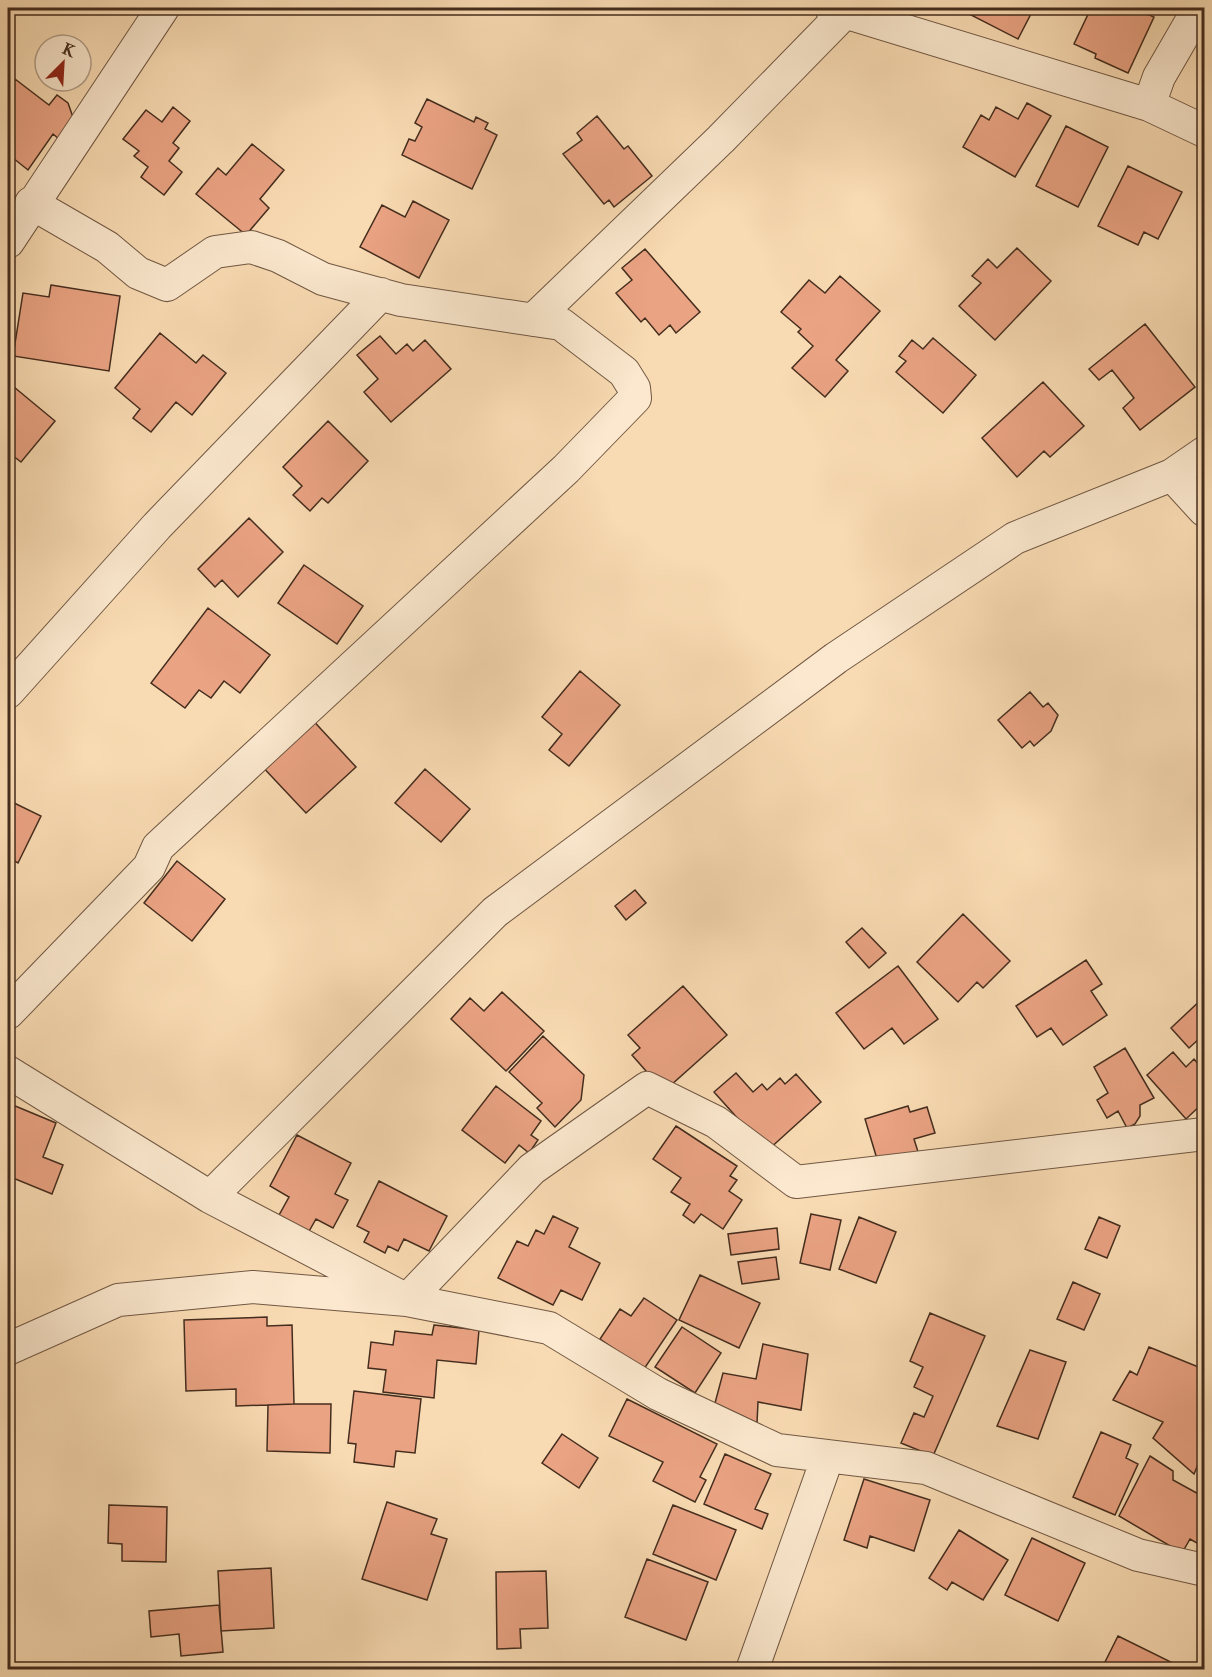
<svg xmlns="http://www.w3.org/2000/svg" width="1212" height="1677" font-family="'IM FELL French Canon',serif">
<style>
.building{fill:#eaa383;stroke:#442d1e;stroke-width:1.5}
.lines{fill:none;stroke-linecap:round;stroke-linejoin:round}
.minor-casing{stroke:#715843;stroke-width:34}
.minor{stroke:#fbe8ce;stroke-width:32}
</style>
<rect width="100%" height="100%" fill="#f9dbb3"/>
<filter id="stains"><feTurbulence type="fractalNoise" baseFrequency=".00333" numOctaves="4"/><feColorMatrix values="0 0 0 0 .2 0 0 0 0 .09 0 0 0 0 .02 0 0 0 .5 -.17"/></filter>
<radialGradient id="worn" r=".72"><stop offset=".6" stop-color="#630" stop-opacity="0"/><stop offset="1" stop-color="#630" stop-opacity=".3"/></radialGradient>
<path class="building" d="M 972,8 L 1034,8 L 1018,39 L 969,14 Z
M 1091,8 L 1134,8 L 1154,17 L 1128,73 L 1095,58 L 1096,54 L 1074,44 Z
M 15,79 L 49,105 L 57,95 L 68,103 L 74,120 L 59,139 L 53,134 L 28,170 L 8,154 L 8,89 Z
M 427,99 L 474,122 L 476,117 L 488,123 L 485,129 L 497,135 L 472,189 L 402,155 L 409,139 L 415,141 L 422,127 L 415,123 Z
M 1027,103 L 1051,116 L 1015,177 L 963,147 L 981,115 L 989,120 L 996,107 L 1018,119 Z
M 173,107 L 190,121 L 173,143 L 179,148 L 169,161 L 182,172 L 164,195 L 141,177 L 148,167 L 134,156 L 139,151 L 123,139 L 146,110 L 162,122 Z
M 597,116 L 624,149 L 628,146 L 652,176 L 614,207 L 609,200 L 604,204 L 563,154 L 582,140 L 577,133 Z
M 1066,126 L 1108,147 L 1078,207 L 1036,186 Z
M 252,144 L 284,170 L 260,199 L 269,208 L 246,235 L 196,194 L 218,168 L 226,175 Z
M 1128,166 L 1182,192 L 1158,239 L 1144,232 L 1138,245 L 1098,226 Z
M 413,201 L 449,220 L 419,278 L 360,247 L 382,205 L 405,217 Z
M 1017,248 L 1051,281 L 995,340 L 959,306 L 981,283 L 972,276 L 988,259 L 997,268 Z
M 645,249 L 700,312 L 676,333 L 670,325 L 659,335 L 645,318 L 641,322 L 616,293 L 632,280 L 622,268 Z
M 840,276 L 880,311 L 836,360 L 848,371 L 825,397 L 792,368 L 813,346 L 798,332 L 801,329 L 781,312 L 809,280 L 825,293 Z
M 51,285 L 120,296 L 109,371 L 13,356 L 23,293 L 49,297 Z
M 1145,324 L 1195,387 L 1140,430 L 1123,408 L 1134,398 L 1112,370 L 1099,380 L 1089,369 Z
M 160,333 L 196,363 L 203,355 L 226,373 L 192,415 L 176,402 L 151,432 L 133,418 L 140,409 L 115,388 Z
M 380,336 L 396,354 L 407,344 L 413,351 L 425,340 L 451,369 L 391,422 L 364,392 L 378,379 L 357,355 Z
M 933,338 L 976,375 L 943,413 L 896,372 L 906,361 L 899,356 L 912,340 L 923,349 Z
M 8,382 L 55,421 L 21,462 L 8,452 Z
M 1043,382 L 1084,426 L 1050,457 L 1044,451 L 1017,477 L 982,438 Z
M 328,421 L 368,461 L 328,503 L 322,498 L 310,511 L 293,495 L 302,486 L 283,467 Z
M 249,518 L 283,552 L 238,597 L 222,580 L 215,587 L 198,569 Z
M 304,565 L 363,606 L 337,644 L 278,603 Z
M 208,608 L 270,655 L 240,693 L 224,681 L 211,698 L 199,690 L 185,708 L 151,683 Z
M 580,671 L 620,705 L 569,766 L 549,750 L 562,734 L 542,717 Z
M 1030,692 L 1043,707 L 1048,703 L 1058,715 L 1051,731 L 1034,746 L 1030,741 L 1022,748 L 998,720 Z
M 308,715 L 356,767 L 306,813 L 258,762 Z
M 425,769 L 470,809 L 441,842 L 395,803 Z
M 8,800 L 41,816 L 18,863 L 8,857 Z
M 177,861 L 225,899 L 192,941 L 144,903 Z
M 635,890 L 646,903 L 626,920 L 615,906 Z
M 963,914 L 1010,961 L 983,988 L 977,982 L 958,1002 L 917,962 Z
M 862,928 L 886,953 L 869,968 L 846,942 Z
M 1086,960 L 1102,984 L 1091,991 L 1107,1015 L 1063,1045 L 1051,1028 L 1037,1037 L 1016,1006 Z
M 898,966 L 938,1019 L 904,1044 L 892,1028 L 864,1049 L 836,1013 Z
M 683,986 L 727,1035 L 671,1085 L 660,1087 L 632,1055 L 640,1048 L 628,1035 Z
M 502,992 L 544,1031 L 506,1071 L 451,1019 L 470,998 L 484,1011 Z
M 1204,997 L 1204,1043 L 1200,1038 L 1189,1048 L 1171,1028 Z
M 543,1036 L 584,1075 L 581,1100 L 555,1127 L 537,1108 L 542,1103 L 509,1072 Z
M 1125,1048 L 1154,1098 L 1140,1105 L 1140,1116 L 1135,1124 L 1127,1128 L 1118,1111 L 1107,1118 L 1097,1100 L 1108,1093 L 1094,1067 Z
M 1173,1052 L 1186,1067 L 1194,1059 L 1204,1071 L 1204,1075 L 1199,1080 L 1204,1085 L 1204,1102 L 1186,1119 L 1147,1075 Z
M 736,1073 L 753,1092 L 762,1084 L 767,1090 L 780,1078 L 785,1084 L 796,1074 L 821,1102 L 767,1151 L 714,1092 Z
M 496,1086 L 541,1121 L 531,1135 L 538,1140 L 529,1153 L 519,1145 L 505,1163 L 462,1130 Z
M 8,1103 L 56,1123 L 43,1157 L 63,1165 L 52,1194 L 8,1176 Z
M 908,1106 L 910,1112 L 927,1107 L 935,1133 L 914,1139 L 919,1155 L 894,1163 L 891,1155 L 877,1159 L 865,1119 Z
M 676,1126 L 737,1166 L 730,1176 L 737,1180 L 729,1191 L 742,1200 L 723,1229 L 701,1214 L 694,1223 L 683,1215 L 690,1204 L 671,1192 L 681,1178 L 653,1159 Z
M 297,1135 L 351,1163 L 335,1194 L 348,1200 L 333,1228 L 316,1219 L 308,1233 L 278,1217 L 289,1197 L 270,1186 Z
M 379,1181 L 447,1216 L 429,1251 L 404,1239 L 398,1251 L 388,1246 L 385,1253 L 364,1242 L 369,1232 L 357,1226 Z
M 811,1214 L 841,1220 L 830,1270 L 800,1263 Z
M 553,1216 L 578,1228 L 569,1247 L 600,1263 L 582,1300 L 561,1290 L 553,1305 L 498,1278 L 517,1241 L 528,1246 L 536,1230 L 544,1234 Z
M 859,1217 L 896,1232 L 876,1283 L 839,1269 Z
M 1099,1217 L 1120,1226 L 1107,1258 L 1085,1249 Z
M 777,1228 L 779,1249 L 731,1255 L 728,1234 Z
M 776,1257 L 779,1279 L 742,1284 L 738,1262 Z
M 700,1275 L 760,1303 L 739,1348 L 679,1320 Z
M 1073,1282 L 1100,1294 L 1084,1330 L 1057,1319 Z
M 644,1298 L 677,1320 L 644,1369 L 600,1339 L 620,1309 L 631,1316 Z
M 930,1313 L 985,1336 L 933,1456 L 901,1443 L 914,1413 L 924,1417 L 933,1396 L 914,1387 L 923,1367 L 910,1361 Z
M 267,1317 L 267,1326 L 292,1325 L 294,1404 L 236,1406 L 236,1389 L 186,1391 L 184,1320 Z
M 434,1325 L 479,1330 L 476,1364 L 437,1360 L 434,1398 L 383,1392 L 386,1370 L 368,1368 L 371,1342 L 393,1345 L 395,1331 L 432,1335 Z
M 682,1327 L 721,1353 L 695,1393 L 655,1367 Z
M 763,1344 L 808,1354 L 801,1410 L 758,1402 L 757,1423 L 715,1403 L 723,1373 L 756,1379 Z
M 1149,1347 L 1201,1368 L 1204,1450 L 1194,1474 L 1153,1438 L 1163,1422 L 1113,1400 L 1130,1371 L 1137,1375 Z
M 1030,1350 L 1066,1362 L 1038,1439 L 997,1426 Z
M 354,1391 L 421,1399 L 415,1453 L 396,1451 L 394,1467 L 354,1462 L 356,1444 L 348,1443 Z
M 627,1399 L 717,1444 L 700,1477 L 706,1480 L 695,1502 L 653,1481 L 663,1462 L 609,1436 Z
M 294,1404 L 331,1404 L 330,1453 L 267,1451 L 268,1405 Z
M 1101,1432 L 1131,1445 L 1126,1458 L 1138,1464 L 1115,1515 L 1073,1497 Z
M 562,1434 L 598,1458 L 579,1488 L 542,1463 Z
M 725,1454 L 771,1474 L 755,1509 L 768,1514 L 762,1529 L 704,1504 Z
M 1150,1456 L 1173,1471 L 1173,1480 L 1204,1497 L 1204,1547 L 1190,1539 L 1182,1553 L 1119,1516 Z
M 864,1479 L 930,1500 L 914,1551 L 870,1536 L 867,1548 L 844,1540 Z
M 387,1502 L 437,1519 L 431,1534 L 447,1539 L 427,1600 L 362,1579 Z
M 109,1505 L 167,1507 L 166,1562 L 122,1561 L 122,1544 L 108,1543 Z
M 673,1505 L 736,1530 L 716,1580 L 653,1554 Z
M 959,1530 L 1008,1560 L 983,1600 L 952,1582 L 947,1590 L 929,1578 Z
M 1032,1538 L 1085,1563 L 1058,1621 L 1005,1595 Z
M 647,1559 L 708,1582 L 686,1640 L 625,1617 Z
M 271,1568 L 274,1628 L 221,1631 L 218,1571 Z
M 546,1571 L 548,1628 L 520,1629 L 521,1648 L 497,1649 L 496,1572 Z
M 219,1605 L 223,1652 L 181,1656 L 179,1634 L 151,1637 L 149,1611 Z
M 1118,1636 L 1177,1665 L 1175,1670 L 1101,1670 Z"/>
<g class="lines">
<defs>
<path id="minor" d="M 831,8 L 1149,105 L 1204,131
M 1149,105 L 1159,77 L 1199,8
M 8,242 L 163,8
M 533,320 L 721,139 L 849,8
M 1172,475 L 1204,510
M 8,692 L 157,526 L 381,294
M 8,1013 L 149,867 L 158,847 L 566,469 L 635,398 L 634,388 L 624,372 L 561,324 L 401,300 L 323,279 L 278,256 L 251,247 L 215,252 L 167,285 L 138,273 L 107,247 L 31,203
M 8,1072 L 210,1197 L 407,1300 L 532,1169 L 647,1088 L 716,1122 L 796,1182 L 1204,1134
M 210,1197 L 495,912 L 836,658 L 1015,538 L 1172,475 L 1204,453
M 8,1349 L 118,1300 L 253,1287 L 407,1300 L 549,1328 L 658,1394 L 777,1450 L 926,1468 L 1138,1555 L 1204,1570
M 752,1670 L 828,1456"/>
</defs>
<use href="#minor" class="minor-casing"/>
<use href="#minor" class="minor"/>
</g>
<rect width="1212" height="1677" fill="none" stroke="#f9dbb3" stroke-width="30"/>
<rect x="9" y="9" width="1194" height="1659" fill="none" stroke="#442d1e" stroke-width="3"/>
<rect x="15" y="15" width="1182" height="1647" fill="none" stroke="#442d1e" stroke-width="1.5"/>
<g transform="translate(63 63) rotate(24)"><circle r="28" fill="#fbe8ce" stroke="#b29d88" stroke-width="1.5"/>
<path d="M0-4.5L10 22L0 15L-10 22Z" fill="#8f2418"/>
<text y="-9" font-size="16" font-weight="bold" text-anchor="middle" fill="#442d1e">K</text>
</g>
<rect width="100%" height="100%" filter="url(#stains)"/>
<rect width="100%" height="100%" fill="url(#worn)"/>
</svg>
